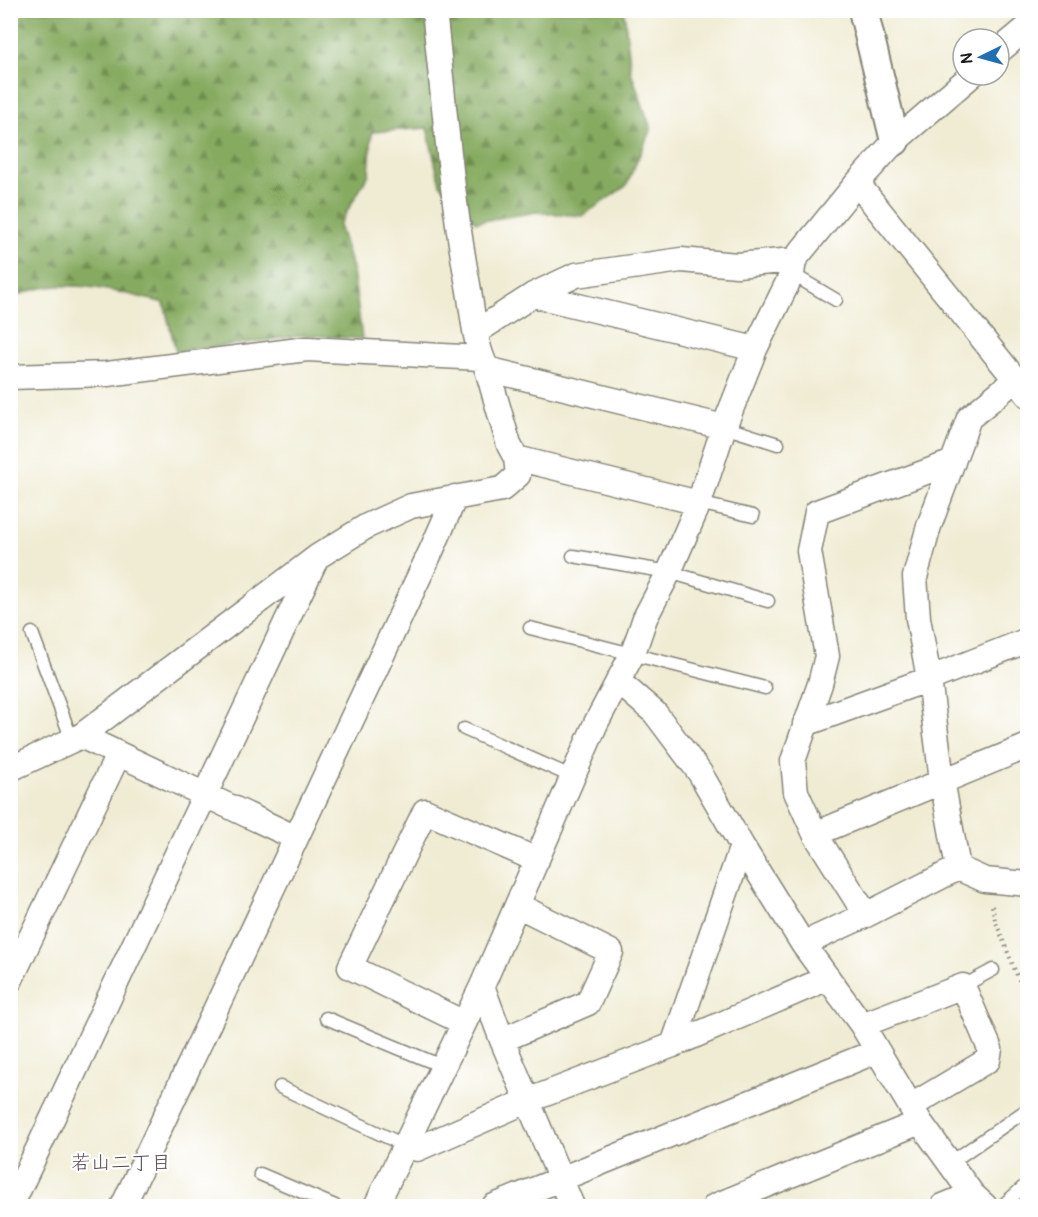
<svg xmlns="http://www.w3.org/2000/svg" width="1038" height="1217" font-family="Pangolin,'Klee One',sans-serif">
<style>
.forest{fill:url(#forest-firs);stroke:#51643e;stroke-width:1.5}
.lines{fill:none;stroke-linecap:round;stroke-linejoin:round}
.service-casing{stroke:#868478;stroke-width:15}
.minor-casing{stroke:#868478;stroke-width:27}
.tertiary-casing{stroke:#868478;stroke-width:32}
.path{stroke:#868478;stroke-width:4;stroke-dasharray:1.5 4.5;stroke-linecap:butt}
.service{stroke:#fff;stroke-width:12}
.minor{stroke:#fff;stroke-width:24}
.tertiary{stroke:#fff;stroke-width:28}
.labels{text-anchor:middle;stroke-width:4.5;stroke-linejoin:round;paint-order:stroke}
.neighbourhood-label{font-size:20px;fill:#5b4a52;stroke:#fff}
</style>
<defs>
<pattern id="forest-firs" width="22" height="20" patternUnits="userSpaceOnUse" patternTransform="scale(1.5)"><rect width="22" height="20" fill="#86ab60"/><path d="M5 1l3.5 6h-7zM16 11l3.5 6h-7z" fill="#6d8a4e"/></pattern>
</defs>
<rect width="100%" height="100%" fill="#fff"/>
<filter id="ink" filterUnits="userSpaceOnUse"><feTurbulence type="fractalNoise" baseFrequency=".0167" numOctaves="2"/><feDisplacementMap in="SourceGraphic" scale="12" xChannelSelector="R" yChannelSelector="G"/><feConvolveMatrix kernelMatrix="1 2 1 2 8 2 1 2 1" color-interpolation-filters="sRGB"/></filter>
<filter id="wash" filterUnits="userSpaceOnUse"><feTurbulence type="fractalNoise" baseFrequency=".008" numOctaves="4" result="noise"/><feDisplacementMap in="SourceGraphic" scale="24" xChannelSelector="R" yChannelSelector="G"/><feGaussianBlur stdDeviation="1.35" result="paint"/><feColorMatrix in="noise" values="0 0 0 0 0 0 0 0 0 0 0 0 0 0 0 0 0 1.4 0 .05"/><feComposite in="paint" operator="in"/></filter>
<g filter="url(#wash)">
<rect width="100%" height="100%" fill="#f0ecd4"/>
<path class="forest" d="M 11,11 L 624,11 L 631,72 L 651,129 L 626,186 L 582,216 L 536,212 L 476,222 L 440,184 L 427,128 L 372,132 L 369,174 L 339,225 L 353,271 L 362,339 L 307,335 L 176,352 L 164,303 C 116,291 57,273 11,299 Z"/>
</g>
<g filter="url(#ink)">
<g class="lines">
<defs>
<path id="service" d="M 792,274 L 836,300
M 724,427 L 778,444
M 699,503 L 753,516
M 573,556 L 669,572 L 768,601
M 530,628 L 765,688
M 32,633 L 72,740
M 464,729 L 573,777
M 963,986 L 993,970
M 326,1018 L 444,1067
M 280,1087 L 406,1146
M 950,1163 L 1028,1109
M 260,1174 L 335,1206
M 1002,1206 L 1028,1183"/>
<path id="minor" d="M 999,51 L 1028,27
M 857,183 L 1028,395
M 533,295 L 755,349
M 476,332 L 533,295 L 576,275 L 681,260 L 737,265 L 794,260
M 487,369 L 724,427
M 10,377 L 107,374 L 307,349 L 481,358
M 516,458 L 699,503
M 618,681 L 655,713 L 700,773 L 742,846 L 803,944 L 862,1025 L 920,1122 L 972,1194 L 985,1206
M 805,724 L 929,679 L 1028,640
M 81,736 L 296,838
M 10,769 L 81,736 L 317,557 L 367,526 L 411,506 L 502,489 L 518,475 L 516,458 L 509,445 L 487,369 C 474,344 473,312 468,285 C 451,194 444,102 434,10
M 815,834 L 1028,746
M 958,868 L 942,780 L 929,679 L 918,618 L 915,577 L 929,526 L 969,418 L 1016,379
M 866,915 L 815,834 L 796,792 L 793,761 L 820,684 L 827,656 L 809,551 L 817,512 L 953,462
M 803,944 L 866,915 L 958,868 L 985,880 L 1028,884
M 10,981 L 118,755
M 482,986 L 502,1040 L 572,1206
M 464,1023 L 350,967 L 425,811 L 537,860
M 862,1025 L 963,986 L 990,1049 L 988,1060 L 911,1106
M 502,1040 L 588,1003 L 611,952 L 517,905
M 673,1045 L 742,846
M 406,1146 L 417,1149 L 527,1101 L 673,1045 L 828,978
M 11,1206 L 316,559
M 123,1206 L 432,549 L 455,497
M 376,1206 L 482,986 L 596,723 L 633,653 L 645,618 L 669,572 L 699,503 L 724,427 L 755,349 L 792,274 L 794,260 L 857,183 L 895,141 L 972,75
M 494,1206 L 877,1051
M 715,1206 L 920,1122
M 943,1206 L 972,1194"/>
<path id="tertiary" d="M 863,10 L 895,141"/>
</defs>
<use href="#service" class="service-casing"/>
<use href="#minor" class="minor-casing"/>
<use href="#tertiary" class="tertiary-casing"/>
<path class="path" d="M 992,906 L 995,920 L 1028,1003"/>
<use href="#service" class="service"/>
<use href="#minor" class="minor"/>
<use href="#tertiary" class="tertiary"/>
</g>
</g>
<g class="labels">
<g class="neighbourhood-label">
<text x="121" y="1169">若山二丁目</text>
</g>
</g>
<rect width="1038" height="1217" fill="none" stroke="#fff" stroke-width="36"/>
<g transform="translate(981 57) rotate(265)"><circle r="28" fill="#ffffff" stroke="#a4a4a4" stroke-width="1.5"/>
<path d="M0-4.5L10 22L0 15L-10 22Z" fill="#1f6fb2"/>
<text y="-9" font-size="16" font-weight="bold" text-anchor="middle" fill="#1c1c1c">N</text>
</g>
</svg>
